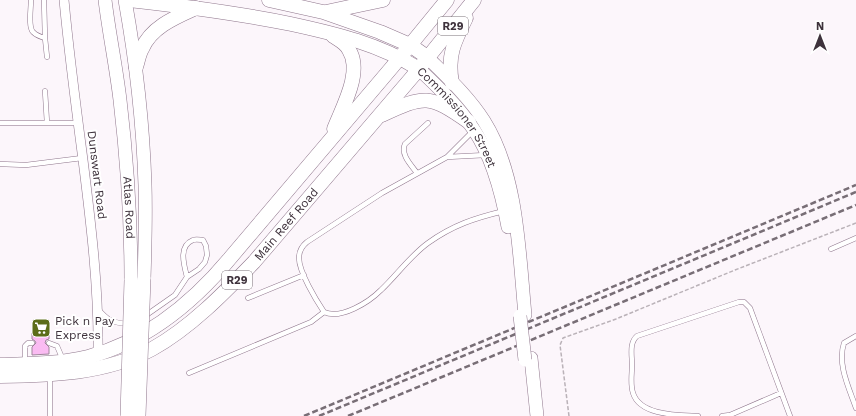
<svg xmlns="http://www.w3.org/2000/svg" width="856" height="416" font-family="'Work Sans',sans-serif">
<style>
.building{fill:#fabbf2;stroke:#a0869c}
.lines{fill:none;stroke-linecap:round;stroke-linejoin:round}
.lane-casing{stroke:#8f768c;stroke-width:5.5}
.street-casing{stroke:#8f768c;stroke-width:10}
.secondary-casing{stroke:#8f768c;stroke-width:14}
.primary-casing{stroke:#8f768c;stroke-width:15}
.path{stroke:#bab2b8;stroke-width:1.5;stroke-dasharray:4 2;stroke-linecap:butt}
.lane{stroke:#fff;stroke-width:4.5}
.street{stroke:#fff;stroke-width:9}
.secondary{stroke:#fff;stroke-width:13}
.primary{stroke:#fff;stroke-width:14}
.rail{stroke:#786e76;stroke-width:2.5;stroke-dasharray:6 3;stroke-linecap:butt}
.secondary-bridge-casing{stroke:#8f768c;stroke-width:14;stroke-linecap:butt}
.secondary-bridge{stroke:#fff;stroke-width:13}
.labels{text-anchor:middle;stroke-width:4;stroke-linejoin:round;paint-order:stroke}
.shield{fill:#fff;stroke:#787076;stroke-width:1}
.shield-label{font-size:11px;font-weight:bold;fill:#3e323c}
.street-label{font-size:12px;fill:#3e323c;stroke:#fff}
.poi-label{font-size:12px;fill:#3e323c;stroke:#fff;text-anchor:start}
</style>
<rect width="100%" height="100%" fill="#fcf6fb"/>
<path class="building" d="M 32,333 L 49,333 L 49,339 L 46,340 L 45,343 L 49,347 L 49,354 L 32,355 L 32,347 L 36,343 L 35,341 L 32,339 Z"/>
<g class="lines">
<defs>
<path id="lane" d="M 31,0 C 31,8 28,27 33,32 C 36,35 41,37 45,38 L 44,0
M 45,38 L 47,57
M 45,91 L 47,123
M 0,123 L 78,123
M 473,131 L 447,157 L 382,193 L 307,242 C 302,246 299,251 299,258 C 299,272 316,300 324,312 C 341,320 369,302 381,290 C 397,275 410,256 428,243 C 453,225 475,218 504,211
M 447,157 L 486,155
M 0,164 L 26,165 L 82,158
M 417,173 C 411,165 400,154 405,144 L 428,123
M 831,249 L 856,238
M 248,298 L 304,275
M 98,309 C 108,321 113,323 129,324
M 145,316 L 175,295 L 187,277 L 199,269 L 205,262 L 207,255 L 206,246 L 203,240 C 201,240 196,239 193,240 C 178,246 184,265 187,277
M 856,336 L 844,343 C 837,364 849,388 856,408
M 49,343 L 57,346 L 63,360
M 25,363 L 25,346 L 28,343 L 32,343
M 189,373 L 311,322 L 324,312
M 50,376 L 50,416
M 698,416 C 679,415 640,416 633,393 C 630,384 632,374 632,365 C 632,355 629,343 637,336 L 739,302 L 744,302 L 750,308 L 790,416
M 722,416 L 730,415 L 781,393"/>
<path id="street" d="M 64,0 C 69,53 76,107 83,160 C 91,224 99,289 98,354"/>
<g id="secondary">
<path id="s1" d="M 105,0 C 109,33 116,66 120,100 C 127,159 131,220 131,280"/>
<path d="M 125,0 C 136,61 143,123 145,185 C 146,216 145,248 144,279"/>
<path d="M 427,57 C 447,77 469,97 484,121 C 518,175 519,253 525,315"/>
<path id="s2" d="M 419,69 C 439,88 459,107 474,130 C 493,158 502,194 508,227"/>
<path d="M 531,358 L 537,416"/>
</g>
<g id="primary">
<path d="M 129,0 C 183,6 237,13 291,24 C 337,34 379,44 419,69"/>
<path d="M 269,0 L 323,12 L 380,32 L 410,45 L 427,57"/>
<path d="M 326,12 L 383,0"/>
<path d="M 333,36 C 339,40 346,43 349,50 C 363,72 342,108 334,129"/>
<path d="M 136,67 C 138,61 139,54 142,49 C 151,27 176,17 196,8"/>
<path d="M 452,83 C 447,56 454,42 466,18"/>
<path d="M 382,115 C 425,95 429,94 469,122"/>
<path d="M 0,365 C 29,364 60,364 88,357 C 147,341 193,303 231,257 L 393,66 L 447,0"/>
<path id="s3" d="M 0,376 C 52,375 105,374 152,349 C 190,328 224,293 254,262 L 413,76 L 474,0"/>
</g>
</defs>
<use href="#lane" class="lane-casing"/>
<use href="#street" class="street-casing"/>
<use href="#secondary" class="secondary-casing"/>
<use href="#primary" class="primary-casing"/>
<path class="path" d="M 569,416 L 560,345 L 563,338 L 616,319 L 735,270 L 856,223"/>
<use href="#lane" class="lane"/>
<use href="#street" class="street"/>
<use href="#secondary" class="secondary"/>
<use href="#primary" class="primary"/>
<path class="rail" d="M 304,416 L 856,185
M 319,416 L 856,192
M 348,416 L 856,205"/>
<defs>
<path id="secondary-bridge" d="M 520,316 L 525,360
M 127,416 L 131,280
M 139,416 L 144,279"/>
</defs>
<use href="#secondary-bridge" class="secondary-bridge-casing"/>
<use href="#secondary-bridge" class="secondary-bridge"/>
</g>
<defs>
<symbol id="supermarket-square" viewBox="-11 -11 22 22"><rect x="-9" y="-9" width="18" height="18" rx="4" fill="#5c6d19" stroke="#fff"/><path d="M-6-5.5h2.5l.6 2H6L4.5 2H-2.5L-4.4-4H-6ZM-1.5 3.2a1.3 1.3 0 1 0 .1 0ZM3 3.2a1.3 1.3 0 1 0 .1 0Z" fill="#fff"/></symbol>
</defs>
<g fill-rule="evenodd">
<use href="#supermarket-square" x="30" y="317" width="22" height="22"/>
</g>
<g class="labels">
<g class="shield">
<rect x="438" y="17" width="30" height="18" rx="3"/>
<rect x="222" y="271" width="30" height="18" rx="3"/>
</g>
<g class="shield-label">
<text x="453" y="30">R29</text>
<text x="237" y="284">R29</text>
</g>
<g class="street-label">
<text dy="4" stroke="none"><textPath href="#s2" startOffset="62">Commissioner Street</textPath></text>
<text transform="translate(97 175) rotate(83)" y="4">Dunswart Road</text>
<text dy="4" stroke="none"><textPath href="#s1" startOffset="209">Atlas Road</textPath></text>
<text dy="4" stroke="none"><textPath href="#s3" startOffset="340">Main Reef Road</textPath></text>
</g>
<g class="poi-label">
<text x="55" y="325">Pick n Pay<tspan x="55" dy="14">Express</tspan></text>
</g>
</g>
<g transform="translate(820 36)" stroke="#ffffff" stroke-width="3" paint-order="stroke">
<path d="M0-3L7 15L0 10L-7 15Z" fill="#3e323c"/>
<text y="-6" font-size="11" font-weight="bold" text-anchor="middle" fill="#3e323c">N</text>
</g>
</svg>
